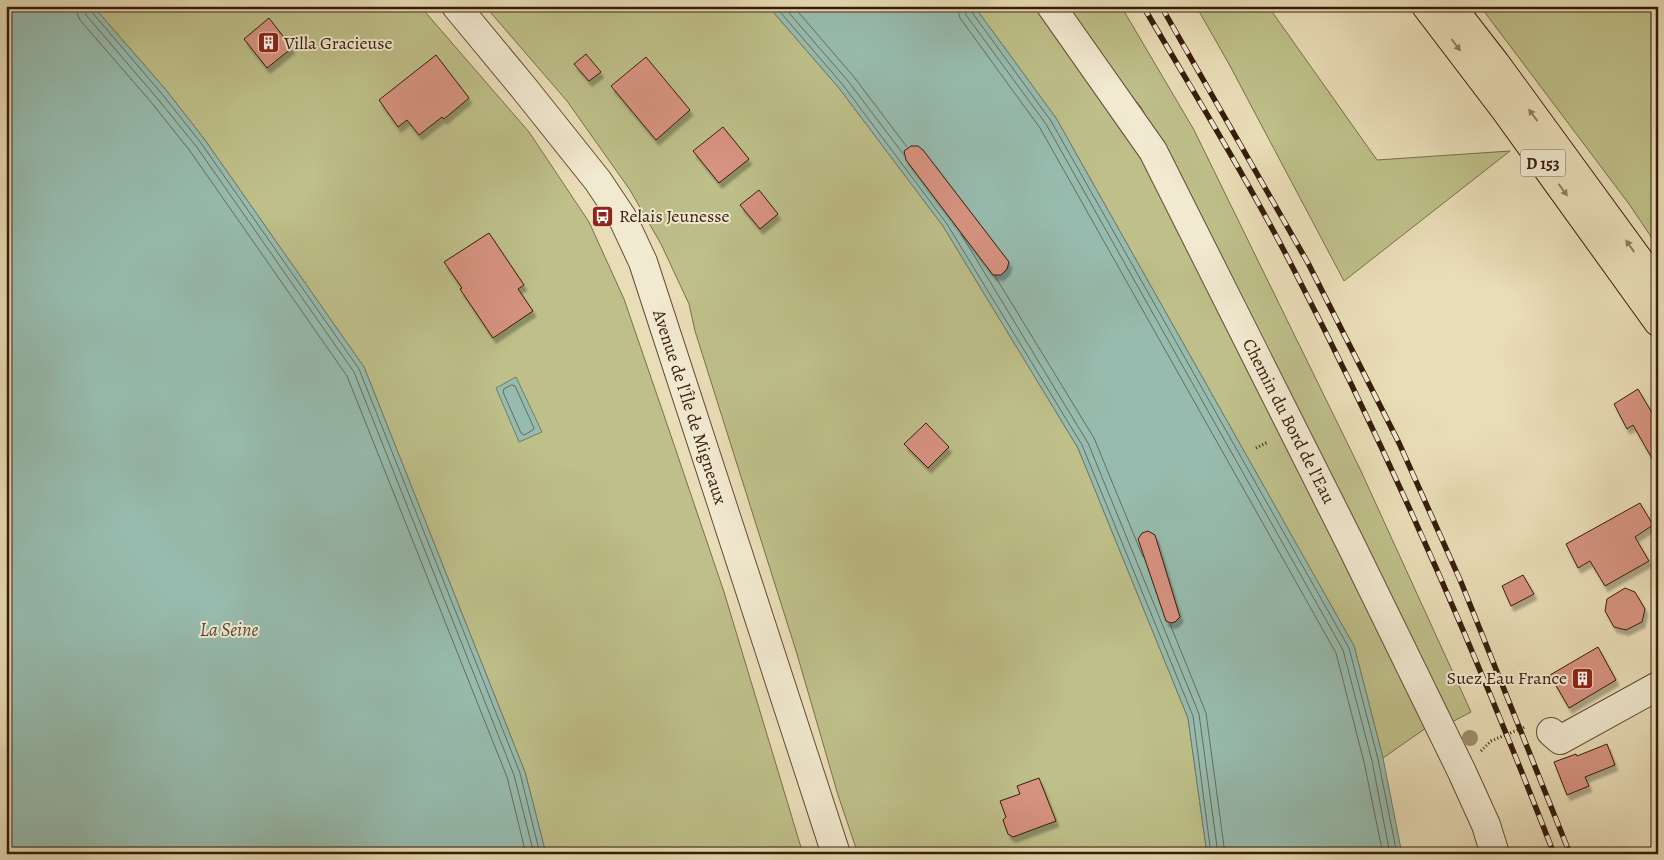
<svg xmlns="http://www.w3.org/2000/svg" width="1664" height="860" font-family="Alegreya,serif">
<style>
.green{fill:#bebf89;stroke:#7a6e49}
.water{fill:#97bcaf;stroke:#717c6d}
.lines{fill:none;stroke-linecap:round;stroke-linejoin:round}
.shore{stroke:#676c5c;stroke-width:1}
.building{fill:#d79381;stroke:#371c09;filter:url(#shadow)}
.street-casing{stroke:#644c34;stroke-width:30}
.primary-casing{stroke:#371c09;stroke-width:30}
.path{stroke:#371c09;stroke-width:3;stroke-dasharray:1 2.5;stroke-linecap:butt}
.street{stroke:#f1e9d0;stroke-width:28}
.primary{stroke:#e9ddb7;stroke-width:28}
.rail-casing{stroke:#371c09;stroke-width:5.5}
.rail{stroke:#f1e9d0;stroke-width:4;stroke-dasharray:11;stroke-linecap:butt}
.tree{fill:#9e8e6c}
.oneway{fill:#907c60}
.labels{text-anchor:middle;stroke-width:4;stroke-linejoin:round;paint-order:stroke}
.shield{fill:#f1e9d0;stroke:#6f5a45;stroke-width:1}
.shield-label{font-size:16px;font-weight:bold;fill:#371c09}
.poi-label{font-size:18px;fill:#371c09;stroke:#f1e9d0;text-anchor:start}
.street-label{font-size:18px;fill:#371c09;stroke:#f1e9d0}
.water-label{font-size:19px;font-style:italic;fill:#544c3b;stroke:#f1e9d0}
</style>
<defs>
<filter id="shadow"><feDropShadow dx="3" dy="5.5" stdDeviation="1" flood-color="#0004"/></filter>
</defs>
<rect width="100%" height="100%" fill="#e9ddb7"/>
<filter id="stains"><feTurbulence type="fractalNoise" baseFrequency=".004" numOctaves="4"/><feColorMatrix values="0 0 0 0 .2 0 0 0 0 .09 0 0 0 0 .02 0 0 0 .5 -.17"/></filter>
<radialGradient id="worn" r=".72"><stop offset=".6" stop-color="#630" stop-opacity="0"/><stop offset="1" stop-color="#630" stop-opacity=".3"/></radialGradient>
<path class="green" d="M 93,6 L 420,6 L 529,132 L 589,222 L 624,299 L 669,430 L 724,592 L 803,854 L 546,854 L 525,772 L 364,367 L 205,140 L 166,90 Z
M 485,6 L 768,6 L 839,88 L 943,226 L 1078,448 L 1188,718 L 1207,854 L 858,854 L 838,795 L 797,654 L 695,331 L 689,304 L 661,244 L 630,190 L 567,101 Z
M 974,6 L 1036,6 L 1142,151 L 1426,728 L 1383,758 L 1354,646 L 1056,118 Z
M 1060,6 L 1121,6 L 1194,130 L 1360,469 L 1471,712 L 1450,723 L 1141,107 L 1082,38 Z
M 1196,6 L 1268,6 L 1377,160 L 1510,151 L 1344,281 L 1229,64 Z
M 1480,6 L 1658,6 L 1658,247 L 1629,204 Z"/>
<path class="water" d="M 6,6 L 93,6 L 166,90 L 205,140 L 364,367 L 525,772 L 546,854 L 6,854 Z
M 768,6 L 974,6 L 1056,118 L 1354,646 L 1383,758 L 1402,854 L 1207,854 L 1188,718 L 1078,448 L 943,226 L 839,88 Z
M 516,377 L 542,432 L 519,442 L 496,388 Z"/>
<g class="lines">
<path class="shore" d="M 76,6 L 77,13 L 80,20 L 151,102 L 190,151 L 347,376 L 507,777 L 526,854
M 84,6 L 86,15 L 157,98 L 196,146 L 354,372 L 514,775 L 534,854
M 90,6 L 91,11 L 162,94 L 201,143 L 359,369 L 520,773 L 540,854
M 775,6 L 843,85 L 947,224 L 1082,445 L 1193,716 L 1211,854
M 783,6 L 848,81 L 904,155
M 793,6 L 854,77 L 907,147
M 957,6 L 960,18 L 1040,128 L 1336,653 L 1364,762 L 1383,854
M 964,6 L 966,15 L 1046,124 L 1343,650 L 1372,761 L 1390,854
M 970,6 L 971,11 L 1051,121 L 1349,648 L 1378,759 L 1397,854
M 961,234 L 1088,443 L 1199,714 L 1218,854
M 995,276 L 1094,438 L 1143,557
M 512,385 L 515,386 L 534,428 L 533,430 L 524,435 L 521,433 L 503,392 L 504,389 Z
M 1170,624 L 1206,713 L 1225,854"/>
</g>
<path class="building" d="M 269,18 L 292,48 L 267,68 L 244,39 Z
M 586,54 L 601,72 L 589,81 L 574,64 Z
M 436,55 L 469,98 L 444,119 L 442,117 L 419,135 L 407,120 L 398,127 L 379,100 Z
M 646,57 L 690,110 L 656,140 L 611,86 Z
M 723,127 L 749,159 L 719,183 L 693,151 Z
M 911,146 L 918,146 L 923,150 L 1009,262 L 1007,269 L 1001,275 L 993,275 L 906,160 L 904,151 Z
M 759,190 L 778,214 L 760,229 L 740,205 Z
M 489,233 L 524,285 L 518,289 L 533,311 L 493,338 L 460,289 L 462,288 L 444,262 Z
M 1638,389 L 1658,423 L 1658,469 L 1633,425 L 1627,429 L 1614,404 Z
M 926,423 L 949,447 L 928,468 L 904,444 Z
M 1640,503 L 1653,525 L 1635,537 L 1649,561 L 1605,586 L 1590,561 L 1578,568 L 1566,544 Z
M 1148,531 L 1155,535 L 1180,617 L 1175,622 L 1171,623 L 1166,621 L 1138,539 L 1142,533 Z
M 1658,540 L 1658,572 L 1652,549 Z
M 1523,575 L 1534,594 L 1511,606 L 1502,586 Z
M 1625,588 L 1635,592 L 1645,609 L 1642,622 L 1626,630 L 1614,627 L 1605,611 L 1607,599 Z
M 1598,647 L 1616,680 L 1569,708 L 1550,675 Z
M 1607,744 L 1615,765 L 1585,777 L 1589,786 L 1567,795 L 1554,762 L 1576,754 L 1577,756 Z
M 1039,778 L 1056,821 L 1013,837 L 1008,834 L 1003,820 L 1006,817 L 1000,801 L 1020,794 L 1017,786 Z"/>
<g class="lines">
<defs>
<path id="street" d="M 456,6 L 523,87 L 598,181 L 622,217 L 643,262 L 836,854
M 1051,6 L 1153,151 L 1349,541 L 1462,772 L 1486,825 L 1495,854
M 1551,732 L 1560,740 L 1658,686"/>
<path id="primary" d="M 1426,6 L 1506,111 L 1658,322
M 1451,6 L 1496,64 L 1658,286"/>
</defs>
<use href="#street" class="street-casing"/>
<use href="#primary" class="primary-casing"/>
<path class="path" d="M 1256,448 L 1268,442
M 1481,751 L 1491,741 L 1525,727"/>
<use href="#street" class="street"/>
<use href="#primary" class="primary"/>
<defs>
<path id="rail" d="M 1143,6 C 1194,93 1248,180 1294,270 C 1392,459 1477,655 1554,854
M 1161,6 L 1308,263 L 1399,443 L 1461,582 L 1570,854"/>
</defs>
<use href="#rail" class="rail-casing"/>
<use href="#rail" class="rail"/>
</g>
<circle class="tree" cx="1470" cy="738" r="8"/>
<defs><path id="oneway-solid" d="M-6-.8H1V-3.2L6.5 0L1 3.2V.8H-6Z" transform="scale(1.25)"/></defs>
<g class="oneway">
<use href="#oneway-solid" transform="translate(1456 45) rotate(53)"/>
<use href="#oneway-solid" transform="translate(1533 115) rotate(-126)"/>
<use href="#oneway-solid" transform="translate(1563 190) rotate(54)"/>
<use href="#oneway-solid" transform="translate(1630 246) rotate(-125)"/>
</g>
<defs>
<symbol id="building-square" viewBox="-11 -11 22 22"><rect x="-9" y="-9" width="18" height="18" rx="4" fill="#8f2418" stroke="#f1e9d0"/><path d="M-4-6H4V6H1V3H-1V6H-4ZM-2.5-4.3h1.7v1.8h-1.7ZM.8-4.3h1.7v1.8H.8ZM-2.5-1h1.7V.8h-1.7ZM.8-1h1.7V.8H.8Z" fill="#fff"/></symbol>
<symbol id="bus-square" viewBox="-11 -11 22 22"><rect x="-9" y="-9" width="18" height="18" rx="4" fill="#8f2418" stroke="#f1e9d0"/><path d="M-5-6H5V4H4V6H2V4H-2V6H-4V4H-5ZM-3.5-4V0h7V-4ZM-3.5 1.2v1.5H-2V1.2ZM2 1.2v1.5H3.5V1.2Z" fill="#fff"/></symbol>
</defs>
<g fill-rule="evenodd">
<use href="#building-square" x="256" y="30" width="25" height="25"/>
<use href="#bus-square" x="590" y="204" width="25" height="25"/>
<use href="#building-square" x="1570" y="666" width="25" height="25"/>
</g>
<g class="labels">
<rect class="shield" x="1520.5" y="149.5" width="45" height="27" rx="4"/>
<g class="shield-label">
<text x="1543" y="169">D 153</text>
</g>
<g class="poi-label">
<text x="284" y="49">Villa Gracieuse</text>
<text x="619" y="222">Relais Jeunesse</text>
<text x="1567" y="684" text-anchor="end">Suez Eau France</text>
</g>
<g class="street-label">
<text transform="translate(690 407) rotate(72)" y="6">Avenue de l'Île de Migneaux</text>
<text transform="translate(1289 421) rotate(63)" y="6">Chemin du Bord de l'Eau</text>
</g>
<g class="water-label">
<text x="229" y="636">La Seine</text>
</g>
</g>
<rect width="1664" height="860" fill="none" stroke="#e9ddb7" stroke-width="25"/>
<rect x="8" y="8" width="1649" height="845" fill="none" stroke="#371c09" stroke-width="2.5"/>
<rect x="12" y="12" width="1639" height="835" fill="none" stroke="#371c09"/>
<rect width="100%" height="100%" filter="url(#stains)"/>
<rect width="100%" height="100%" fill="url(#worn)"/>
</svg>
